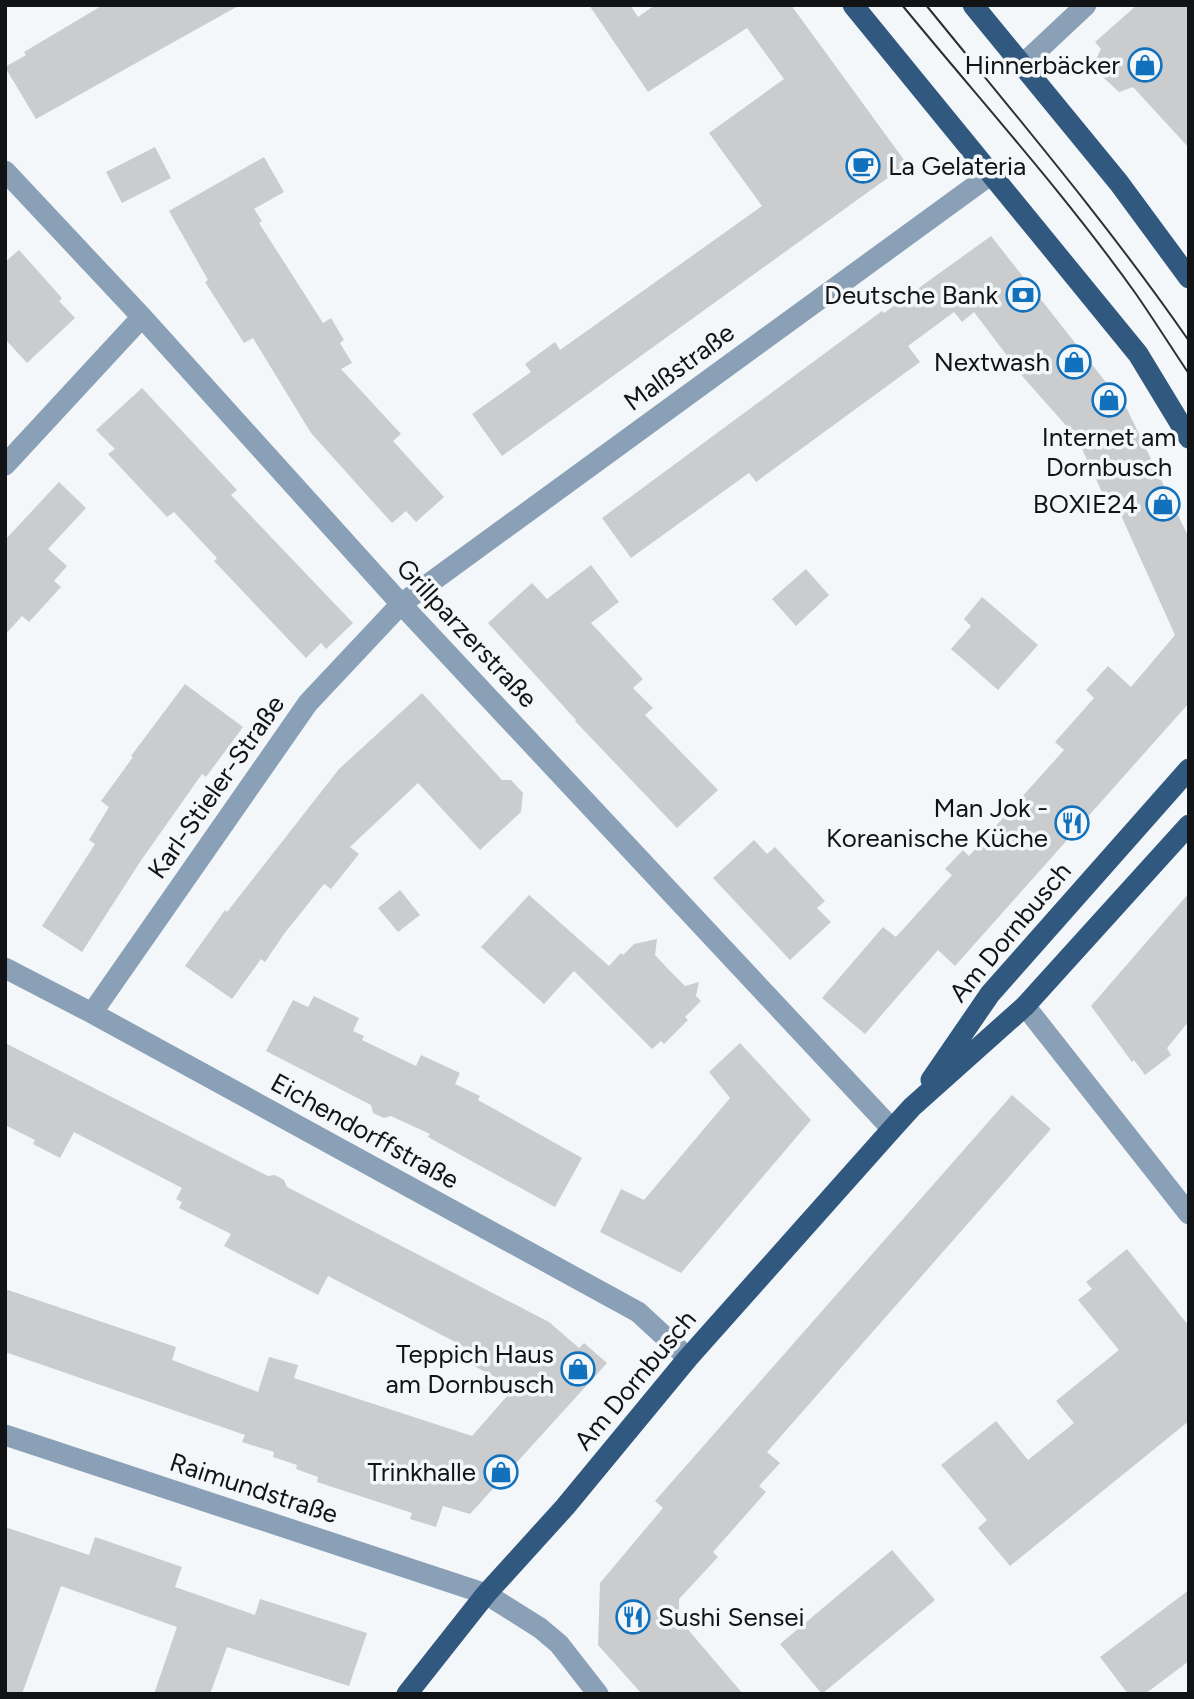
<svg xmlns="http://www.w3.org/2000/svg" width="1194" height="1699" font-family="Figtree,sans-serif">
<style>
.building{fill:#caccce}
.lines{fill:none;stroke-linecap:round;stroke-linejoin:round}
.minor{stroke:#8aa0b7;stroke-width:21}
.major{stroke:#31587f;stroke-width:21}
.tram{stroke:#2d2f30;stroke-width:2}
.labels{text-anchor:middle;stroke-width:7;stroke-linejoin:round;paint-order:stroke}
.poi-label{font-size:26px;fill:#121314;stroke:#f4f7f9;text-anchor:end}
.street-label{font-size:26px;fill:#121314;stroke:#f4f7f9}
</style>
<rect width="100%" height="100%" fill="#f4f7f9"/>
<path class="building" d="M 103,5 L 240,5 L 36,119 L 5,67 L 26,55 L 24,52 Z
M 589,5 L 630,5 L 638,17 L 655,5 L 791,5 L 907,164 L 502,456 L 472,414 L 531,372 L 525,364 L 555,342 L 560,350 L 762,206 L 709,133 L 784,79 L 747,28 L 648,92 Z
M 1137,5 L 1189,5 L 1189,148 L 1133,87 L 1119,92 L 1092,67 L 1101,49 L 1095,42 Z
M 155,147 L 171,178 L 122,203 L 106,172 Z
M 264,157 L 284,192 L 254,209 L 262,221 L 259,223 L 323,323 L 331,318 L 344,340 L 340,343 L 352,363 L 341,369 L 401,434 L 393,441 L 444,497 L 416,522 L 406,511 L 392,523 L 311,433 L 253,338 L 244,343 L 205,282 L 208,280 L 169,211 Z
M 991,236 L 1127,409 L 1189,538 L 1189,703 L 955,966 L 938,950 L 865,1034 L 822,998 L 883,927 L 896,937 L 952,875 L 945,869 L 963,850 L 969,856 L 1064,750 L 1055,742 L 1094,698 L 1086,690 L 1108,666 L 1131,687 L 1175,635 L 1119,511 L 1112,514 L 1077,438 L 1023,377 L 974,312 L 962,322 L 954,312 L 908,346 L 920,362 L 756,482 L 749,473 L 631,558 L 602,518 L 882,311 L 884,313 Z
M 19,250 L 62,298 L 59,301 L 75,318 L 27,363 L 5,339 L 5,262 Z
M 142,388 L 237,490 L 231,495 L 353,623 L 326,649 L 321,643 L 306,658 L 214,561 L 217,558 L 174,512 L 167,517 L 108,454 L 115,449 L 96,430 Z
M 59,482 L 86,508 L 48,549 L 67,566 L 54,581 L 61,587 L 29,622 L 22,616 L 5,635 L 5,540 Z
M 591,565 L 619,602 L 591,623 L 643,679 L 633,688 L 653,708 L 645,715 L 718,790 L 677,828 L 575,721 L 576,720 L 488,623 L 532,583 L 547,599 Z
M 806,569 L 829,595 L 796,626 L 772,599 Z
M 982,597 L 1038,645 L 998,690 L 951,649 L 971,626 L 964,619 Z
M 185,684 L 243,727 L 206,777 L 202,774 L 142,859 L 82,952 L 42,926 L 95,844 L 89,840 L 109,807 L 101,801 L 133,757 L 131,756 Z
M 422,693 L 502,780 L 511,780 L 523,793 L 521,812 L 480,850 L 418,783 L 350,847 L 359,854 L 331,889 L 324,884 L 284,934 L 265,962 L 261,959 L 232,999 L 185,966 L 225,910 L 227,912 L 339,769 Z
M 754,840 L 767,854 L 775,847 L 825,901 L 817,908 L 831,922 L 790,960 L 713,878 Z
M 400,890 L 420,915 L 398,932 L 378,908 Z
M 1189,893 L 1189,1021 L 1167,1048 L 1171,1055 L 1145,1075 L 1134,1060 L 1132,1062 L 1091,1006 Z
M 529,895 L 609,966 L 621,953 L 623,955 L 634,944 L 657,939 L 655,955 L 669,970 L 685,986 L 699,982 L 696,996 L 701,1001 L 685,1017 L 688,1020 L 664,1044 L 661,1041 L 652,1049 L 574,971 L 544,1004 L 481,947 Z
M 314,996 L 359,1018 L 353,1031 L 364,1036 L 362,1040 L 416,1066 L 421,1055 L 460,1073 L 455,1084 L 480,1096 L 478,1100 L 582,1158 L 555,1207 L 428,1137 L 430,1134 L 391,1116 L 384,1118 L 373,1113 L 371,1105 L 266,1051 L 293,1000 L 308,1007 Z
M 5,1043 L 268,1176 L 275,1175 L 284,1180 L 287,1187 L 549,1322 L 579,1348 L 584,1343 L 607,1363 L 470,1514 L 443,1506 L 436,1527 L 410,1519 L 412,1513 L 317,1482 L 318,1477 L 296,1469 L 297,1465 L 273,1457 L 274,1452 L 242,1442 L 245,1435 L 5,1352 L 5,1289 L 176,1347 L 172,1360 L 258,1392 L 269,1357 L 298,1365 L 294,1378 L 472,1436 L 515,1387 L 470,1364 L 463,1346 L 328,1276 L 318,1295 L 224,1246 L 231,1234 L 179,1208 L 182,1202 L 176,1199 L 182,1188 L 103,1147 L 74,1132 L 60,1158 L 33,1144 L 35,1140 L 5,1125 Z
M 740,1043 L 811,1120 L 681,1273 L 600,1232 L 621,1189 L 644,1200 L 730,1098 L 709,1072 Z
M 1012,1095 L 1051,1129 L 767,1452 L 780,1463 L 759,1486 L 766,1492 L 713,1552 L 718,1557 L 679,1599 L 679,1619 L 743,1694 L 642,1694 L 598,1645 L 600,1583 L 663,1508 L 655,1501 Z
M 1127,1249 L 1189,1326 L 1189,1421 L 1010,1566 L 978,1528 L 987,1520 L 941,1465 L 996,1421 L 1028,1460 L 1074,1423 L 1056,1401 L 1119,1350 L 1078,1300 L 1092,1289 L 1086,1282 Z
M 5,1527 L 89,1555 L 95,1537 L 182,1567 L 175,1587 L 255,1615 L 260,1599 L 367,1633 L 349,1686 L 227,1647 L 210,1694 L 154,1694 L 177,1627 L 61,1586 L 22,1694 L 5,1694 Z
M 892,1550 L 935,1600 L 822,1694 L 780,1644 Z
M 1189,1590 L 1189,1661 L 1145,1694 L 1128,1694 L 1100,1657 Z"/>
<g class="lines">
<path class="minor" d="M 1022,65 L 1086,5
M 5,171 L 142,317 L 401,604 L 892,1129
M 5,465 L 142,317
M 5,968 L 92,1013 L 638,1312 L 688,1358
M 1025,1006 L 1189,1214
M 92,1013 L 308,703 L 401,604 L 990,175
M 5,1435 L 486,1594 L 540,1628 L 559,1644 L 598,1694"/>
<path class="major" d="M 853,5 L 1138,354 L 1189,438
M 973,5 L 1119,183 L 1189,278
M 931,1080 L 990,994 L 1189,769
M 407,1694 L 486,1594 L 565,1507 L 688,1358 L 892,1129 L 912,1107 L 1025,1006 L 1189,825"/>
<path class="tram" d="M 902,5 C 980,100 1064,193 1136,294 C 1154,320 1171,347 1189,374
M 926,5 C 1016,116 1108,224 1189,341"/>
</g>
<defs>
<symbol id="shop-ring" viewBox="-11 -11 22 22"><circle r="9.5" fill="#f4f7f9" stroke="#1171bd" stroke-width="1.5"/><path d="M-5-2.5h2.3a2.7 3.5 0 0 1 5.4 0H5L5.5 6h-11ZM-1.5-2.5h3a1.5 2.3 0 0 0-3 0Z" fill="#1171bd"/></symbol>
<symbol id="cafe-ring" viewBox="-11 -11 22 22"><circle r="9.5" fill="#f4f7f9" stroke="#1171bd" stroke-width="1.5"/><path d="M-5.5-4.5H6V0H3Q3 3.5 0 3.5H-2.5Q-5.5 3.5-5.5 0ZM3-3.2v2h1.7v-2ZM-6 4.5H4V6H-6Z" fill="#1171bd"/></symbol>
<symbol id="bank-ring" viewBox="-11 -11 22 22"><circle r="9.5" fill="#f4f7f9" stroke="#1171bd" stroke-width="1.5"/><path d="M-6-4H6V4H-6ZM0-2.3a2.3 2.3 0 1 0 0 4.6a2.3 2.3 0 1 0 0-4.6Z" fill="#1171bd"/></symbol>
<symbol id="restaurant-ring" viewBox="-11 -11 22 22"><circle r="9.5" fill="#f4f7f9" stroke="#1171bd" stroke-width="1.5"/><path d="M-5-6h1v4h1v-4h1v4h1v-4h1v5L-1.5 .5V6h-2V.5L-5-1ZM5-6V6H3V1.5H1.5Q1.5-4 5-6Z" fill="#1171bd"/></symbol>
</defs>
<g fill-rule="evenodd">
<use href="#shop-ring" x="1126" y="46" width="38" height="38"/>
<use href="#cafe-ring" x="844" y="147" width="38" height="38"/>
<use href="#bank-ring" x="1004" y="276" width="38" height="38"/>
<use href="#shop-ring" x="1055" y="343" width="38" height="38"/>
<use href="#shop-ring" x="1090" y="381" width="38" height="38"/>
<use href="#shop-ring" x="1144" y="485" width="38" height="38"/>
<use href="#restaurant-ring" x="1053" y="804" width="38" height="38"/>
<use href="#shop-ring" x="559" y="1350" width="38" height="38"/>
<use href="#shop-ring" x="482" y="1453" width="38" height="38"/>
<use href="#restaurant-ring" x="614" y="1598" width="38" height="38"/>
</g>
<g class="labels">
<g class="poi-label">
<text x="1120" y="74">Hinnerbäcker</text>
<text x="888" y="175" text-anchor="start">La Gelateria</text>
<text x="998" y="304">Deutsche Bank</text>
<text x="1050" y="371">Nextwash</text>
<text x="1109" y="446" text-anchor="middle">Internet am<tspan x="1109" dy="30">Dornbusch</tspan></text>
<text x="1138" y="513">BOXIE24</text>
<text x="1048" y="817">Man Jok -<tspan x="1048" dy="30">Koreanische Küche</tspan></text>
<text x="554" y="1363">Teppich Haus<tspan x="554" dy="30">am Dornbusch</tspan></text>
<text x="476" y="1481">Trinkhalle</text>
<text x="658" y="1626" text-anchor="start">Sushi Sensei</text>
</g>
<g class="street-label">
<text transform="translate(679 367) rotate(-36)" y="9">Malßstraße</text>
<text transform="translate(467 633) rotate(47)" y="9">Grillparzerstraße</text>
<text transform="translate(216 787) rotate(-55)" y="9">Karl-Stieler-Straße</text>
<text transform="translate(1010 932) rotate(-50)" y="9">Am Dornbusch</text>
<text transform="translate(365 1131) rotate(29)" y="9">Eichendorffstraße</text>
<text transform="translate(635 1380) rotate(-50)" y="9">Am Dornbusch</text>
<text transform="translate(254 1488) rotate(18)" y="9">Raimundstraße</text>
</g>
</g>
<rect width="1194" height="1699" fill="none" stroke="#121314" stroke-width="14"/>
</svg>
